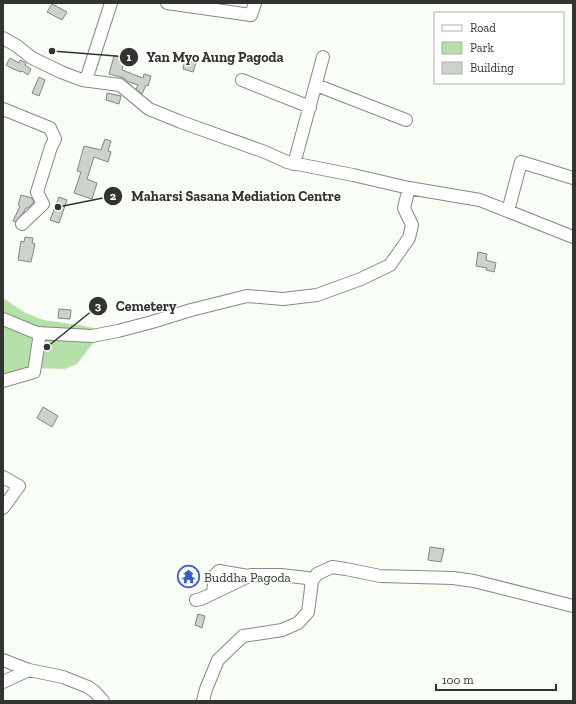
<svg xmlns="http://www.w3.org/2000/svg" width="576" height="704" font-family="'Zilla Slab',serif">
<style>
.green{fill:#b5e1a8}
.building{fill:#cdd3cc;stroke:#828781}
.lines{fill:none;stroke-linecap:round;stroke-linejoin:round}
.minor-casing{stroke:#858a84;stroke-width:14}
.minor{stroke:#fff;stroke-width:12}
.labels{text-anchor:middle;stroke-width:3;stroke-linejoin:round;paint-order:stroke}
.poi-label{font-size:13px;fill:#323432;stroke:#fff;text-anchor:start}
.leader{fill:none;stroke:#323432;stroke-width:1.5}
.callout-dot{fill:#323432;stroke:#fff;stroke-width:1.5}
.mark-label{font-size:12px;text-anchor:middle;font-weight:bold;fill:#fff}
.callout-label{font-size:14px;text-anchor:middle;font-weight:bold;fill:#323432;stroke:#fff;stroke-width:3;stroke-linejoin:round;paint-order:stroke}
</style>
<rect width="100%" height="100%" fill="#f8fef6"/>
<path class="green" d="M 3,298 L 24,312 L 43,320 L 79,325 L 103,330 L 77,364 L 65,369 L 32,368 L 3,378 Z"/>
<path class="building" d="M 52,4 L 67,12 L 62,20 L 47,12 Z
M 114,56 L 125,59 L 122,70 L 143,78 L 144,74 L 151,76 L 148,86 L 146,85 L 142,94 L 136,89 L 138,85 L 126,81 L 124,78 L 109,74 Z
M 10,58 L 19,63 L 20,60 L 26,63 L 25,65 L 31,69 L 28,75 L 22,71 L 21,72 L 13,69 L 6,65 Z
M 185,60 L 196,63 L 193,72 L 183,69 Z
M 39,77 L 45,80 L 39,96 L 32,93 Z
M 107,93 L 121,96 L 119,104 L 106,100 Z
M 105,139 L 111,141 L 108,151 L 111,152 L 108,162 L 94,157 L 87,179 L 97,183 L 92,199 L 74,193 L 81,172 L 77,171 L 84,146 L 101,150 Z
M 21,195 L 32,198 L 34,202 L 28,208 L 26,208 L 24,212 L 15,222 L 13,221 L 20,206 L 18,205 Z
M 59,197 L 67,200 L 59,223 L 50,220 Z
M 25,237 L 33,238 L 32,243 L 35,244 L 31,262 L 18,260 L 21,241 L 24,242 Z
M 478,252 L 487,254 L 486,260 L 496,263 L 494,272 L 486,270 L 487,268 L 476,266 Z
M 59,309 L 71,310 L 70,319 L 58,318 Z
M 43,407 L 58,416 L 52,427 L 37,418 Z
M 430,547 L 444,549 L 441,562 L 428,560 Z
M 198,614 L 205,616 L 202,628 L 195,625 Z"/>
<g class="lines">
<defs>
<path id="minor" d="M 167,3 L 251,15 L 255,3
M 3,38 L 17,46 L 32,58 L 61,72 L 82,80 L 120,85 L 149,109 L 181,122 L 265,152 L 287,162 L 353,175 L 409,188 L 480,200 L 573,237
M 86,80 L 111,3
M 242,80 L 310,107
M 316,85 L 406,120
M 3,109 L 50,128 L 55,139 L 51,147 L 37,192 L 43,204 L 22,224
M 294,164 L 323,57
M 508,211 L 521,162 L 573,178
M 3,319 L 37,333 L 92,336 L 118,331 L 152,322 L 191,310 L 247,296 L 283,299 L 317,295 L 361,279 L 390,265 L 409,238 L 412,225 L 404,208 L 409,188
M 3,381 L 34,372 L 40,333
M 3,477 L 19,486 L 3,508
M 312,581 L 317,574 L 332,567 L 346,569 L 380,576 L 453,578 L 474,581 L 573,606
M 213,593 L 215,575 L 219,571 L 248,576
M 196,600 L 201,599 L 251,575 L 281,575 L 307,578 L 312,581 L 308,612 L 298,623 L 282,630 L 243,636 L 218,660 L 206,689 L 203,701
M 3,660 L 29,670
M 3,682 L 29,670 L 63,677 L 88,687 L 95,692 L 103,701"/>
</defs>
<use href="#minor" class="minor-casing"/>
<use href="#minor" class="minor"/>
</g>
<defs>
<symbol id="temple-ring" viewBox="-11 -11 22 22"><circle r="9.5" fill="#fff" stroke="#395bcc" stroke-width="1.5"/><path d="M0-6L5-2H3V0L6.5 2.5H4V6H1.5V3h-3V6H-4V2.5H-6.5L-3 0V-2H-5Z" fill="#395bcc"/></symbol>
</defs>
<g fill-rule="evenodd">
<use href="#temple-ring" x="176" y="564" width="25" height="25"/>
</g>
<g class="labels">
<g class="poi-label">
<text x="204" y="582">Buddha Pagoda</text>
</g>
</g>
<path class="leader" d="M52 51L129 57M58 207L113 196M47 347L98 306"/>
<g class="callout-dot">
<circle cx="52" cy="51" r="4"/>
<circle cx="58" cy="207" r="4"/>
<circle cx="47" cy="347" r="4"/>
<circle cx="129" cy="57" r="10"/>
<circle cx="113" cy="196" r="10"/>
<circle cx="98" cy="306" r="10"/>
</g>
<g class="mark-label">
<text x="129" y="61">1</text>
<text x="113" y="200">2</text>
<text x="98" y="310">3</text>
</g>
<g class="callout-label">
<text x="215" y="62">Yan Myo Aung Pagoda</text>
<text x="236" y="201">Maharsi Sasana Mediation Centre</text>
<text x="146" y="311">Cemetery</text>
</g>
<rect width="576" height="704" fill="none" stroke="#323432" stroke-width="8"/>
<rect x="434" y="12" width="130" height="72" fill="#ffffff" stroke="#adaead"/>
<rect x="442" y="25" width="20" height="6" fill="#ffffff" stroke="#adaead"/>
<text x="470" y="32" font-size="12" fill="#323432">Road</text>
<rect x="442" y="42" width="20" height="12" fill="#b5e1a8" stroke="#adaead"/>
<text x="470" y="52" font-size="12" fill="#323432">Park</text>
<rect x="442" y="62" width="20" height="12" fill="#cdd3cc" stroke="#adaead"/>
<text x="470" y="72" font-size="12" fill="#323432">Building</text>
<path d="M436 684v6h120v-6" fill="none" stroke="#323432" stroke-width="2"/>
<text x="442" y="684" font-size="12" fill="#323432" stroke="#ffffff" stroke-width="3" paint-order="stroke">100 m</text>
</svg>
